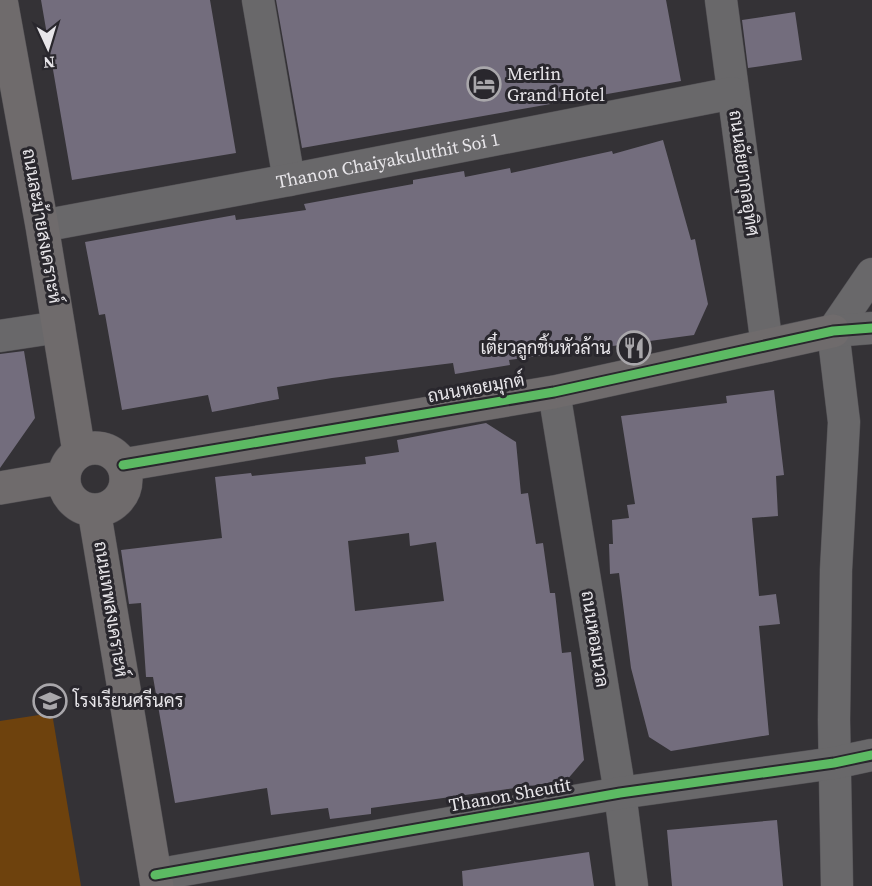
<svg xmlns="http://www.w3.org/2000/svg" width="872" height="886" font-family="'Source Serif 4',Sarabun,serif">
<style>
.green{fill:#6e420d}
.building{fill:#736d7d;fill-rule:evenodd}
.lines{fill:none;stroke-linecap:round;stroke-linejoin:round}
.street-casing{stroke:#514f53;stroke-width:33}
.secondary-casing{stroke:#514f53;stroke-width:34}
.street{stroke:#69686a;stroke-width:32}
.secondary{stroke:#6f6b6c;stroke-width:33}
.cycleway-casing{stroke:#29272d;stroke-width:13}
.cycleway{stroke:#5cba63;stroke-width:9}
.labels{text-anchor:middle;stroke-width:6;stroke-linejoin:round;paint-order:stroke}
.poi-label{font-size:18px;fill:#e8e6ea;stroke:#29272d;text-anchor:start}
.street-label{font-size:18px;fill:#e8e6ea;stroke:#29272d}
</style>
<rect width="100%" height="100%" fill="#343236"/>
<path class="green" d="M 52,713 L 81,886 L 0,886 L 0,721 Z"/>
<path class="building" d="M 41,0 L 210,0 L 236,153 L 72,180 Z
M 276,0 L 666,0 L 681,81 L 302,148 Z
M 795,12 L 802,60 L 748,68 L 742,20 Z
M 663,140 L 691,240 L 695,239 L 708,304 L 694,335 L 509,360 L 510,365 L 455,374 L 453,363 L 332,378 L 277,387 L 279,399 L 212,412 L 208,395 L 122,410 L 105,314 L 99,315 L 85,242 L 235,215 L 236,220 L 306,210 L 304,204 L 413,184 L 413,180 L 464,171 L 465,177 L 510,168 L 511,173 L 612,151 L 613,154 Z
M 24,351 L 35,418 L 0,468 L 0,354 Z
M 774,390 L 784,475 L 776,476 L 778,516 L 752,518 L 759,596 L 776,594 L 780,624 L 759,626 L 769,735 L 671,751 L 649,737 L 631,668 L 619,573 L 610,574 L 609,544 L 613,544 L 612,520 L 629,518 L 627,505 L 635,504 L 621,416 L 727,403 L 726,396 Z
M 486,423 L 516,442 L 521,494 L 528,493 L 536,544 L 543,543 L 550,593 L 555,593 L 562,653 L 571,652 L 584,760 L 566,781 L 371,808 L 371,814 L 330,819 L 328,808 L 271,815 L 267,788 L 175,803 L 153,677 L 146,677 L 141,603 L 129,604 L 121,550 L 222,538 L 215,477 L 251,473 L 252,476 L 366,464 L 365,457 L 399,452 L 397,440 ZM 409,533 L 410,546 L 436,542 L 444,601 L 355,611 L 348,541 Z
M 777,820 L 783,886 L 672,886 L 667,830 Z
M 589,852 L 594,886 L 463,886 L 462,871 Z"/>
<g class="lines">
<defs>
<g id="street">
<path d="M 258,0 L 289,180"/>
<path d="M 721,0 L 767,346"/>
<path id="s1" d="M 42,226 L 289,180 L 733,93"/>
<path d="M 833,331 L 844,422 L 836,570 L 834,720 L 837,886"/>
<path d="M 833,331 L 872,274"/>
<path d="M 833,331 L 872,328"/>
<path d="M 0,336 L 59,327"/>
<path d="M 554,392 L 620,793 L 632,886"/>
<path d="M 155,875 L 620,793 L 834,763 L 872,755"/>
</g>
<path id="secondary" d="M 1,0 L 42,226 L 79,452
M64 479a31 31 0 1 1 62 0a31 31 0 1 1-62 0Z
M 123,465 L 554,392 L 833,331
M 0,488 L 64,477
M 94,510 L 157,886"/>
</defs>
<use href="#street" class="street-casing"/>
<use href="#secondary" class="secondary-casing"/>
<use href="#street" class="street"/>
<use href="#secondary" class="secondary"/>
<defs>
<path id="cycleway" d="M 123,465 L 554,392 L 833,331 L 872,328
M 155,875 L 620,793 L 834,763 L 872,755"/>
</defs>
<use href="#cycleway" class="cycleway-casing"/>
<use href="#cycleway" class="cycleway"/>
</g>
<defs>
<symbol id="hotel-ring" viewBox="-11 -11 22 22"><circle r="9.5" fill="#29272d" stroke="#a9a7ab" stroke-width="1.5"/><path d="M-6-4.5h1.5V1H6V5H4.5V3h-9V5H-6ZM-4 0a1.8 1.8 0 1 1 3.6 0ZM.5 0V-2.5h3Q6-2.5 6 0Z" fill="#a9a7ab"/></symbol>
<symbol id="restaurant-ring" viewBox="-11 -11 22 22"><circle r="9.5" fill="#29272d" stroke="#a9a7ab" stroke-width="1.5"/><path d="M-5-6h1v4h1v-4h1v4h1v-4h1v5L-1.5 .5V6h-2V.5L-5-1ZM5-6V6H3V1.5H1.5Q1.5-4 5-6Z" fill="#a9a7ab"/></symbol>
<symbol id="school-ring" viewBox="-11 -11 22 22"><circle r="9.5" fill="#29272d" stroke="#a9a7ab" stroke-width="1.5"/><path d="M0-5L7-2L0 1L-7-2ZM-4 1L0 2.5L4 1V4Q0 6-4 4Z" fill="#a9a7ab"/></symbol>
</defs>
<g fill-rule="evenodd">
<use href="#hotel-ring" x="465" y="65" width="38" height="38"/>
<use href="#restaurant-ring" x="615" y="329" width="38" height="38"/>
<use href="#school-ring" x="31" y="682" width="38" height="38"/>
</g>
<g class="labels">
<g class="poi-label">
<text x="507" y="80">Merlin<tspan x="507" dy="21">Grand Hotel</tspan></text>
<text x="611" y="354" text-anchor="end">เตี๋ยวลูกชิ้นหัวล้าน</text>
<text x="73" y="707">โรงเรียนศรีนคร</text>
</g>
<g class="street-label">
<text dy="6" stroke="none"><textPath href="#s1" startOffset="352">Thanon Chaiyakuluthit Soi 1</textPath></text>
<text transform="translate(744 173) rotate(82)" y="6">ถนนฉัยยากุลอุทิศ</text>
<text transform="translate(42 226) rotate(80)" y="6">ถนนละม้ายสงเคราะห์</text>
<text transform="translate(476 388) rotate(-10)" y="6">ถนนหอยมุกต์</text>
<text transform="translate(111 609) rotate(81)" y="6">ถนนเทพสงเคราะห์</text>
<text transform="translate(595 639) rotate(81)" y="6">ถนนหอมนวล</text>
<text transform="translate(510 795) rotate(-10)" y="6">Thanon Sheutit</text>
</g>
</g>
<g transform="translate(48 48) rotate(176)" stroke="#29272d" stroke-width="4.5" paint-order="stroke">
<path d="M0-4.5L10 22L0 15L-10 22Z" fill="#e8e6ea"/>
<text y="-9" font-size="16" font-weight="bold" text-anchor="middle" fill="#e8e6ea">N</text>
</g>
</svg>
